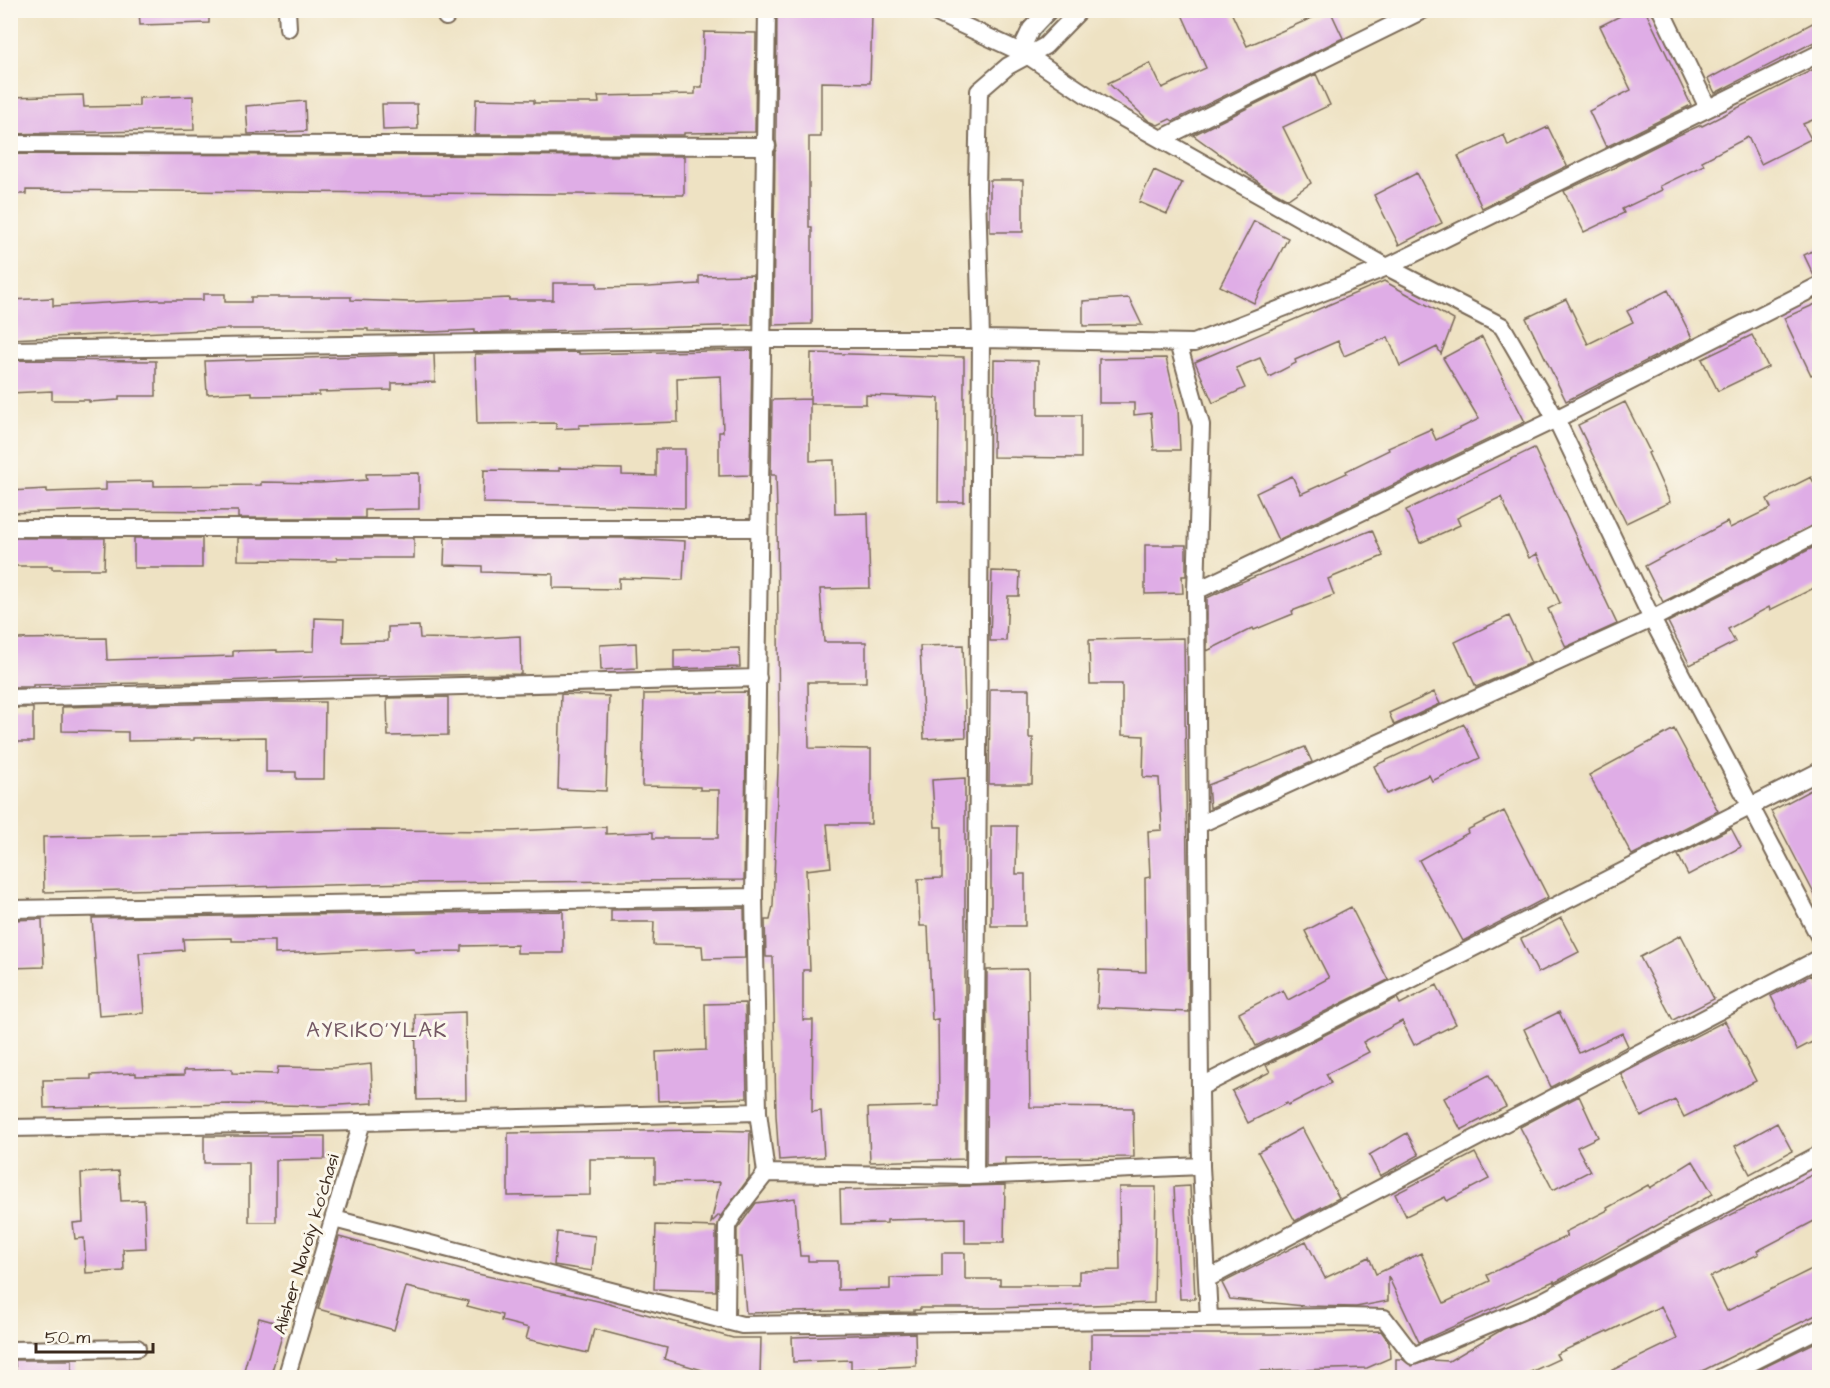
<svg xmlns="http://www.w3.org/2000/svg" width="1830" height="1388" font-family="'Architects Daughter',sans-serif">
<style>
.lines{fill:none;stroke-linecap:round;stroke-linejoin:round}
.stream{stroke:#5cc6d7;stroke-width:4.5}
.building{fill:#dfade6}
.minor-casing{stroke:#7a6a58;stroke-width:20}
.minor{stroke:#fff;stroke-width:16}
.labels{text-anchor:middle;stroke-width:6;stroke-linejoin:round;paint-order:stroke}
.street-label{font-size:18px;fill:#3b2a1e;stroke:#fbf7ec}
.quarter-label{font-size:21px;letter-spacing:1.5px;fill:#745864;stroke:#fbf7ec}
</style>
<rect width="100%" height="100%" fill="#fbf7ec"/>
<filter id="ink" filterUnits="userSpaceOnUse"><feTurbulence type="fractalNoise" baseFrequency=".0167" numOctaves="2"/><feDisplacementMap in="SourceGraphic" scale="12" xChannelSelector="R" yChannelSelector="G"/><feConvolveMatrix kernelMatrix="1 2 1 2 8 2 1 2 1" color-interpolation-filters="sRGB"/></filter>
<filter id="wash" filterUnits="userSpaceOnUse"><feTurbulence type="fractalNoise" baseFrequency=".008" numOctaves="4" result="noise"/><feDisplacementMap in="SourceGraphic" scale="24" xChannelSelector="R" yChannelSelector="G"/><feGaussianBlur stdDeviation="1.35" result="paint"/><feColorMatrix in="noise" values="0 0 0 0 0 0 0 0 0 0 0 0 0 0 0 0 0 1.4 0 .05"/><feComposite in="paint" operator="in"/></filter>
<g filter="url(#wash)">
<rect width="100%" height="100%" fill="#eee2c3"/>
<g class="lines">
<path class="stream" d="M 1041,35 L 1064,10"/>
</g>
<g id="blocks">
<path class="building" d="M 139,10 L 209,10 L 209,23 L 140,25 Z
M 777,10 L 866,10 L 872,14 L 870,83 L 821,82 L 821,137 L 809,137 L 809,227 L 812,227 L 812,324 L 773,325 L 775,152 L 777,147 L 776,140 Z
M 1180,10 L 1230,10 L 1247,46 L 1330,10 L 1343,38 L 1173,121 L 1170,119 L 1158,125 L 1149,121 L 1108,83 L 1150,63 L 1162,88 L 1206,68 Z
M 1632,10 L 1645,10 L 1691,105 L 1606,147 L 1589,111 L 1631,90 L 1600,26 Z
M 1820,19 L 1820,39 L 1715,93 L 1708,79 Z
M 704,32 L 756,33 L 755,132 L 684,133 L 684,135 L 475,135 L 476,99 L 534,100 L 534,103 L 599,103 L 598,96 L 695,94 L 695,87 L 702,87 Z
M 1820,66 L 1820,117 L 1803,124 L 1811,139 L 1761,164 L 1748,137 L 1702,161 L 1704,165 L 1660,186 L 1662,190 L 1622,209 L 1624,213 L 1584,232 L 1564,191 L 1616,167 L 1616,166 L 1672,138 L 1701,125 L 1702,126 Z
M 1316,74 L 1330,105 L 1283,127 L 1311,183 L 1288,199 L 1264,186 L 1193,135 Z
M 83,95 L 84,107 L 139,106 L 139,98 L 193,96 L 194,130 L 10,134 L 10,97 Z
M 305,101 L 306,131 L 248,134 L 246,106 Z
M 382,104 L 417,104 L 418,129 L 383,130 Z
M 1548,127 L 1567,166 L 1482,208 L 1458,156 L 1504,135 L 1508,146 Z
M 10,154 L 684,156 L 684,195 L 26,190 L 26,194 L 10,194 Z
M 1154,170 L 1182,183 L 1167,214 L 1139,202 Z
M 1417,173 L 1442,223 L 1399,245 L 1374,195 Z
M 990,180 L 1023,180 L 1023,232 L 990,232 Z
M 1254,221 L 1288,238 L 1254,303 L 1220,286 Z
M 1820,247 L 1820,275 L 1814,276 L 1804,255 Z
M 753,275 L 752,325 L 475,333 L 475,330 L 433,332 L 368,331 L 368,329 L 226,329 L 10,339 L 10,300 L 53,298 L 53,306 L 157,300 L 203,300 L 203,294 L 225,294 L 225,302 L 251,302 L 251,297 L 351,297 L 351,300 L 410,302 L 509,298 L 509,300 L 553,300 L 553,283 L 597,283 L 597,288 L 648,287 L 699,284 L 699,276 Z
M 1384,281 L 1454,320 L 1441,354 L 1437,347 L 1400,366 L 1388,337 L 1344,356 L 1338,341 L 1295,360 L 1296,363 L 1269,377 L 1260,358 L 1236,368 L 1245,388 L 1213,403 L 1195,362 Z
M 1668,290 L 1692,338 L 1566,401 L 1526,318 L 1566,299 L 1588,344 L 1633,322 L 1627,311 Z
M 1129,298 L 1142,325 L 1083,326 L 1083,301 Z
M 1820,302 L 1820,371 L 1811,375 L 1784,318 Z
M 1752,335 L 1768,367 L 1718,391 L 1702,359 Z
M 1482,337 L 1525,422 L 1278,540 L 1256,493 L 1292,476 L 1301,494 L 1347,473 L 1346,471 L 1389,450 L 1388,448 L 1431,429 L 1436,440 L 1479,419 L 1443,358 Z
M 752,350 L 750,475 L 719,476 L 719,432 L 723,432 L 721,376 L 677,378 L 678,422 L 579,425 L 579,428 L 556,429 L 556,423 L 477,424 L 475,354 L 579,352 L 579,354 Z
M 811,353 L 964,357 L 964,502 L 938,502 L 939,398 L 866,395 L 866,404 L 810,404 Z
M 434,354 L 435,382 L 392,383 L 392,390 L 319,392 L 319,395 L 252,396 L 252,392 L 207,394 L 205,361 Z
M 1166,358 L 1178,409 L 1180,450 L 1154,450 L 1151,413 L 1134,415 L 1134,403 L 1099,403 L 1099,359 Z
M 10,360 L 156,361 L 156,396 L 119,396 L 119,400 L 89,402 L 89,400 L 52,400 L 52,391 L 10,393 Z
M 994,360 L 1038,361 L 1038,415 L 1081,415 L 1081,458 L 993,457 Z
M 810,399 L 810,461 L 834,460 L 835,514 L 868,513 L 870,588 L 820,589 L 824,642 L 866,642 L 866,682 L 808,682 L 809,748 L 871,749 L 871,824 L 827,824 L 831,867 L 806,870 L 810,970 L 803,970 L 803,1020 L 813,1020 L 812,1112 L 821,1111 L 824,1157 L 779,1160 L 776,1115 L 773,957 L 766,957 L 765,920 L 770,920 L 773,906 L 779,742 L 777,512 L 776,475 L 771,475 L 772,400 Z
M 1625,402 L 1650,452 L 1648,453 L 1670,502 L 1626,523 L 1578,425 Z
M 1534,448 L 1617,624 L 1566,647 L 1548,609 L 1560,603 L 1537,554 L 1529,558 L 1501,497 L 1457,518 L 1460,525 L 1420,543 L 1406,510 Z
M 656,449 L 685,449 L 685,508 L 483,503 L 484,470 L 559,471 L 559,468 L 622,469 L 622,475 L 656,476 Z
M 419,473 L 419,509 L 365,510 L 365,518 L 238,518 L 238,511 L 100,510 L 10,513 L 10,491 L 47,489 L 47,492 L 106,490 L 106,482 L 154,481 L 154,486 L 261,485 L 261,482 L 320,483 L 367,480 L 366,474 Z
M 1811,477 L 1820,495 L 1820,522 L 1663,602 L 1645,566 L 1727,522 L 1730,528 L 1771,508 L 1767,499 Z
M 1372,530 L 1383,556 L 1328,579 L 1334,595 L 1292,611 L 1293,614 L 1254,630 L 1253,628 L 1207,651 L 1207,598 L 1234,585 Z
M 14,538 L 105,538 L 104,569 L 52,569 L 52,566 L 14,566 Z
M 134,538 L 202,538 L 202,568 L 134,568 Z
M 238,538 L 414,538 L 414,558 L 337,558 L 337,561 L 238,560 Z
M 445,538 L 626,538 L 685,541 L 683,580 L 619,578 L 619,589 L 553,588 L 553,574 L 482,572 L 482,566 L 444,565 Z
M 1820,544 L 1820,585 L 1770,610 L 1769,607 L 1728,629 L 1735,642 L 1690,665 L 1668,622 Z
M 1145,545 L 1186,545 L 1186,576 L 1182,576 L 1183,593 L 1145,594 Z
M 992,571 L 1020,572 L 1019,596 L 1008,596 L 1006,641 L 990,641 Z
M 1509,616 L 1531,663 L 1476,687 L 1455,642 Z
M 315,618 L 344,619 L 343,642 L 388,641 L 388,627 L 419,626 L 420,638 L 467,639 L 520,636 L 521,674 L 310,677 L 203,682 L 33,685 L 33,687 L 10,687 L 10,639 L 106,638 L 107,660 L 233,656 L 233,651 L 277,650 L 277,652 L 314,651 Z
M 1184,638 L 1189,1012 L 1097,1008 L 1099,970 L 1146,972 L 1145,878 L 1150,877 L 1148,831 L 1162,830 L 1159,778 L 1143,777 L 1144,736 L 1122,735 L 1122,684 L 1090,684 L 1089,640 Z
M 636,643 L 637,668 L 601,670 L 600,645 Z
M 963,645 L 966,737 L 924,739 L 920,646 Z
M 739,648 L 740,667 L 674,669 L 674,650 Z
M 990,689 L 1029,689 L 1029,738 L 1033,738 L 1032,784 L 989,784 Z
M 747,692 L 744,880 L 411,883 L 44,892 L 43,837 L 365,830 L 510,831 L 606,827 L 606,834 L 653,832 L 653,838 L 718,838 L 719,790 L 700,790 L 700,787 L 642,786 L 644,694 Z
M 1434,692 L 1440,704 L 1394,725 L 1389,713 Z
M 561,694 L 609,696 L 606,791 L 558,789 Z
M 448,697 L 448,735 L 388,736 L 387,698 Z
M 271,702 L 325,702 L 324,779 L 296,779 L 296,772 L 266,772 L 266,737 L 194,738 L 194,740 L 128,741 L 128,732 L 62,731 L 62,707 Z
M 10,708 L 33,708 L 33,742 L 10,742 Z
M 1464,724 L 1480,758 L 1432,781 L 1429,775 L 1387,794 L 1374,766 Z
M 1674,729 L 1718,811 L 1632,855 L 1589,775 Z
M 1305,747 L 1312,762 L 1210,808 L 1208,785 Z
M 965,778 L 965,1159 L 870,1162 L 868,1108 L 939,1106 L 938,1019 L 932,1020 L 928,926 L 920,926 L 918,879 L 942,878 L 942,827 L 935,827 L 932,780 Z
M 1820,785 L 1820,905 L 1771,811 Z
M 1504,811 L 1548,897 L 1463,941 L 1419,860 L 1468,833 L 1467,830 Z
M 991,826 L 1017,826 L 1016,874 L 1025,874 L 1025,926 L 991,926 Z
M 1731,828 L 1741,847 L 1688,875 L 1678,855 Z
M 1351,907 L 1388,980 L 1256,1046 L 1239,1013 L 1283,990 L 1288,1000 L 1329,978 L 1305,931 Z
M 744,908 L 745,958 L 703,959 L 702,946 L 653,945 L 654,922 L 611,922 L 611,910 Z
M 563,911 L 563,953 L 517,953 L 517,945 L 462,946 L 462,951 L 415,952 L 414,948 L 275,954 L 275,941 L 232,941 L 232,938 L 183,939 L 184,950 L 139,953 L 144,1013 L 99,1016 L 92,918 Z
M 1561,918 L 1579,952 L 1538,973 L 1521,939 Z
M 42,919 L 44,967 L 10,968 L 10,920 Z
M 1681,935 L 1714,999 L 1673,1020 L 1640,957 Z
M 1028,969 L 1030,1107 L 1133,1108 L 1134,1157 L 1005,1158 L 1005,1164 L 986,1165 L 987,970 Z
M 1811,975 L 1820,992 L 1820,1038 L 1797,1050 L 1771,996 Z
M 1437,985 L 1456,1024 L 1414,1045 L 1402,1021 L 1363,1042 L 1369,1052 L 1326,1074 L 1331,1083 L 1288,1105 L 1287,1103 L 1248,1123 L 1232,1091 L 1270,1072 L 1266,1065 L 1397,998 L 1400,1004 Z
M 745,1003 L 747,1098 L 658,1101 L 656,1052 L 706,1050 L 705,1004 Z
M 465,1012 L 466,1099 L 417,1100 L 415,1014 Z
M 1559,1012 L 1579,1053 L 1622,1033 L 1628,1046 L 1551,1087 L 1524,1029 Z
M 1725,1021 L 1756,1081 L 1684,1117 L 1675,1100 L 1641,1117 L 1621,1074 Z
M 371,1064 L 373,1103 L 322,1106 L 232,1104 L 44,1108 L 43,1080 L 91,1079 L 91,1075 L 136,1073 L 136,1076 L 184,1075 L 184,1070 L 232,1069 L 232,1073 L 277,1074 L 278,1067 L 334,1068 Z
M 1489,1075 L 1506,1107 L 1461,1130 L 1444,1098 Z
M 1579,1096 L 1598,1137 L 1577,1147 L 1590,1171 L 1553,1190 L 1520,1127 Z
M 1777,1123 L 1792,1151 L 1750,1174 L 1735,1146 Z
M 1302,1128 L 1339,1198 L 1295,1221 L 1258,1152 Z
M 703,1130 L 750,1131 L 749,1178 L 720,1217 L 719,1215 L 711,1223 L 720,1182 L 655,1183 L 655,1159 L 590,1159 L 590,1195 L 508,1196 L 508,1133 Z
M 1407,1133 L 1419,1155 L 1380,1176 L 1369,1155 Z
M 204,1136 L 325,1136 L 325,1159 L 276,1160 L 276,1222 L 249,1222 L 249,1163 L 204,1163 Z
M 1475,1153 L 1489,1179 L 1447,1201 L 1445,1197 L 1406,1216 L 1395,1194 Z
M 1693,1161 L 1713,1194 L 1554,1283 L 1554,1281 L 1419,1342 L 1388,1276 L 1388,1301 L 1356,1307 L 1304,1306 L 1230,1299 L 1222,1283 L 1306,1241 L 1325,1278 L 1369,1257 L 1376,1274 L 1421,1253 L 1444,1303 L 1490,1281 L 1487,1275 L 1567,1236 L 1565,1232 L 1608,1210 L 1607,1208 L 1648,1185 L 1650,1188 Z
M 119,1171 L 121,1201 L 144,1200 L 146,1248 L 123,1249 L 124,1271 L 86,1273 L 84,1238 L 75,1239 L 73,1223 L 83,1222 L 81,1173 Z
M 1820,1171 L 1820,1218 L 1757,1251 L 1759,1254 L 1710,1277 L 1727,1311 L 1820,1265 L 1820,1313 L 1706,1369 L 1688,1377 L 1598,1377 L 1677,1339 L 1661,1306 L 1608,1332 L 1607,1331 L 1556,1354 L 1559,1359 L 1520,1377 L 1396,1377 L 1396,1359 L 1402,1359 L 1412,1366 L 1430,1360 L 1449,1361 L 1503,1329 L 1546,1311 L 1692,1234 Z
M 1005,1185 L 1004,1243 L 965,1243 L 965,1218 L 887,1220 L 887,1223 L 841,1224 L 840,1190 Z
M 1190,1186 L 1195,1299 L 1180,1299 L 1174,1187 Z
M 1119,1187 L 1156,1187 L 1154,1303 L 995,1308 L 920,1308 L 920,1310 L 914,1310 L 914,1312 L 849,1313 L 848,1311 L 840,1311 L 746,1313 L 741,1257 L 737,1257 L 737,1229 L 756,1203 L 795,1198 L 800,1256 L 808,1256 L 808,1261 L 838,1261 L 838,1290 L 890,1289 L 890,1278 L 942,1277 L 942,1253 L 965,1253 L 965,1279 L 1000,1279 L 1000,1285 L 1079,1285 L 1079,1271 L 1120,1270 Z
M 656,1225 L 716,1227 L 716,1291 L 654,1289 Z
M 557,1232 L 595,1236 L 592,1271 L 554,1265 Z
M 339,1237 L 469,1272 L 598,1301 L 733,1338 L 761,1338 L 760,1377 L 723,1376 L 664,1359 L 667,1348 L 594,1329 L 588,1353 L 526,1339 L 529,1328 L 501,1321 L 502,1315 L 467,1306 L 468,1301 L 406,1287 L 394,1330 L 318,1309 Z
M 259,1318 L 285,1325 L 274,1364 L 270,1377 L 242,1377 Z
M 1381,1331 L 1389,1342 L 1390,1358 L 1367,1368 L 1259,1371 L 1259,1377 L 1091,1377 L 1091,1334 L 1271,1334 Z
M 915,1333 L 916,1366 L 851,1369 L 851,1360 L 793,1362 L 792,1337 Z
M 1820,1340 L 1820,1377 L 1744,1377 L 1816,1342 Z
M 15,1360 L 72,1360 L 72,1377 L 16,1377 Z"/>
</g>
</g>
<g filter="url(#ink)">
<use href="#blocks" fill-opacity="0" stroke="#7a6a58" stroke-width="1.5"/>
<g class="lines">
<defs>
<path id="minor" d="M 287,10 L 288,28
M 930,10 L 1027,55 L 1109,110 L 1387,267 L 1820,53
M 1661,10 L 1708,108
M 446,17 L 447,10
M 1020,52 L 1031,29 L 1049,10
M 1161,139 L 1423,10
M 10,144 L 767,146
M 1178,343 L 1201,425 L 1196,591 L 1200,1087 L 1201,1166 L 1209,1318
M 10,350 L 763,339 L 981,339 L 1194,343 L 1387,267 L 1502,326 L 1556,419 L 1652,619 L 1820,938
M 10,528 L 759,528
M 1196,591 L 1556,419 L 1820,285
M 10,698 L 758,678
M 1198,825 L 1652,619 L 1820,532
M 10,909 L 754,897
M 1200,1087 L 1820,771
M 10,1128 L 362,1122 L 758,1112
M 766,1173 L 975,1176 L 1201,1166
M 975,1176 L 981,339 L 977,189 L 979,91 L 1008,66 L 1045,46 L 1080,10
M 334,1219 L 742,1325 L 1346,1317 L 1384,1318 L 1413,1356 L 1541,1302 L 1820,1154
M 1207,1279 L 1820,958
M 726,1321 L 727,1226 L 734,1214 L 766,1173 L 758,1112 L 754,897 L 767,10
M 10,1350 L 137,1348
M 286,1378 L 362,1122
M 1720,1378 L 1820,1328"/>
</defs>
<use href="#minor" class="minor-casing"/>
<use href="#minor" class="minor"/>
</g>
</g>
<g class="labels">
<g class="street-label">
<text transform="translate(306 1244) rotate(-73)" y="6">Alisher Navoiy ko'chasi</text>
</g>
<g class="quarter-label">
<text x="377" y="1037">AYRIKO'YLAK</text>
</g>
</g>
<rect width="1830" height="1388" fill="none" stroke="#fbf7ec" stroke-width="36"/>
<path d="M36 1343v9h117v-9" fill="none" stroke="#3b2a1e" stroke-width="3"/>
<text x="45" y="1343" font-size="18" fill="#3b2a1e" stroke="#fbf7ec" stroke-width="4.5" paint-order="stroke">50 m</text>
</svg>
